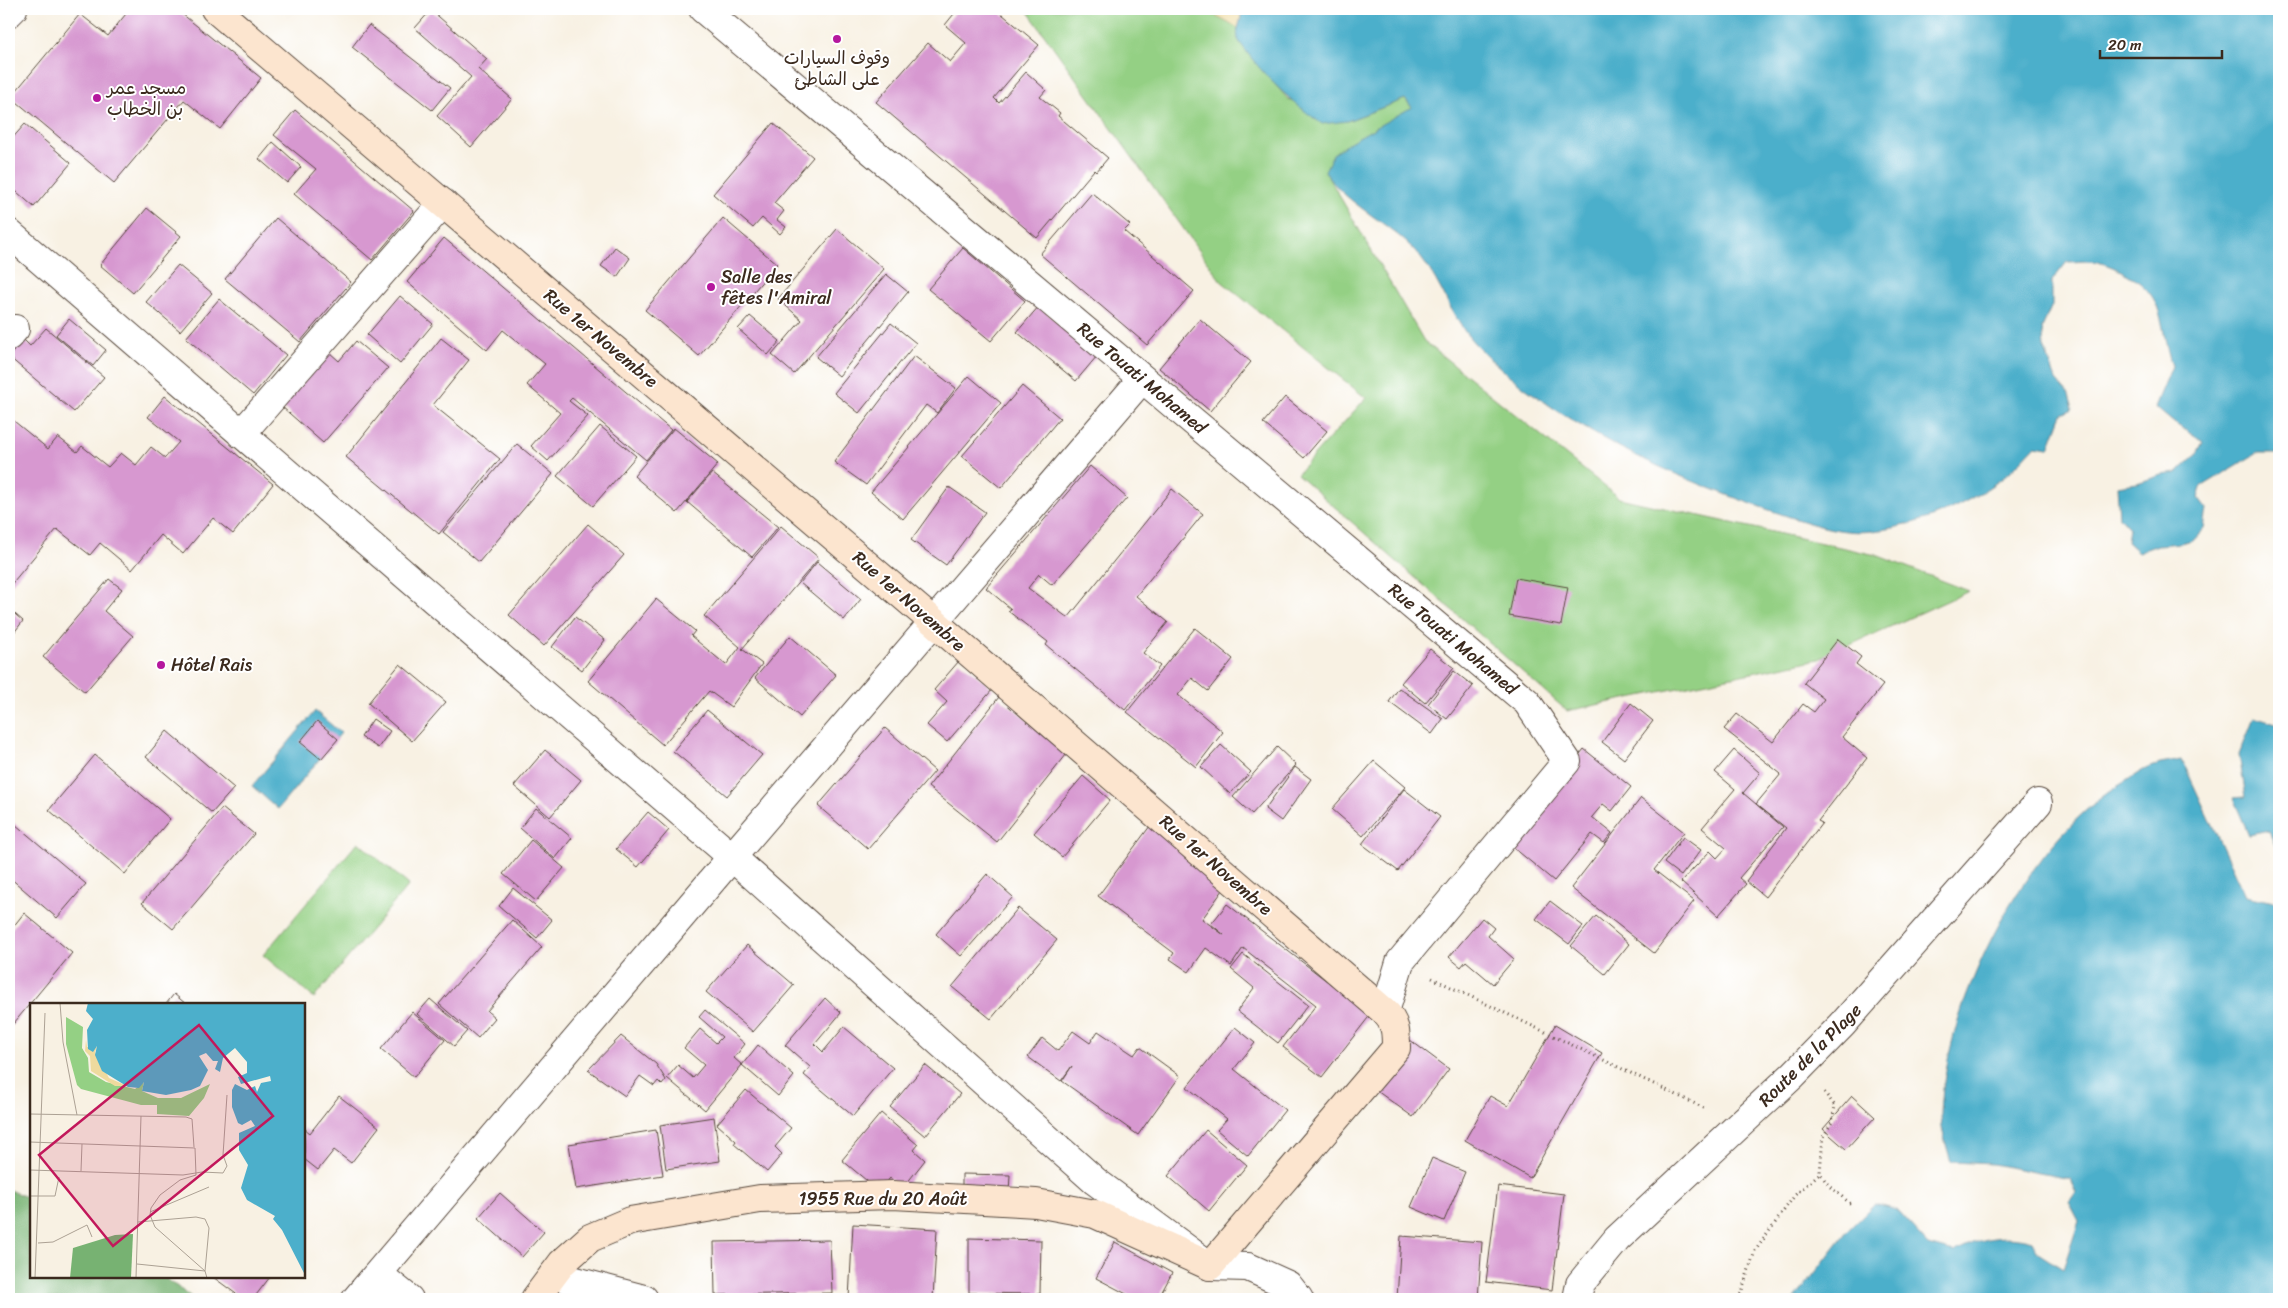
<svg xmlns="http://www.w3.org/2000/svg" width="2288" height="1308" font-family="Sriracha,'Playpen Sans Arabic',sans-serif">
<style>
.green{fill:#94d084;stroke:#687d51}
.forest{fill:#77b272;stroke:#596e48}
.sand{fill:#eeda9e;stroke:#94825e}
.water{fill:#4cafcb;stroke:#446c74}
.building{fill:#d798d0}
.lines{fill:none;stroke-linecap:round;stroke-linejoin:round}
.minor-casing{stroke:#57483c;stroke-width:30}
.secondary-casing{stroke:#57483c;stroke-width:30}
.path{stroke:#57483c;stroke-width:3;stroke-dasharray:1 4;stroke-linecap:butt}
.minor{stroke:#fff;stroke-width:28}
.secondary{stroke:#fce5cf;stroke-width:28}
.poi-dot{fill:#b5179e;stroke:#fff;stroke-width:2}
.labels{text-anchor:middle;stroke-width:4;stroke-linejoin:round;paint-order:stroke}
.poi-label{font-size:18px;fill:#3b2a1e;stroke:#fff;text-anchor:start}
.street-label{font-size:18px;fill:#3b2a1e;stroke:#fff}
.inset-road{fill:none;stroke:#aca194;stroke-width:1}
.view{fill:#c2185b;fill-opacity:0.15;stroke:#c2185b;stroke-width:2.5}
.inset-edge{fill:none;stroke:#3b2a1e;stroke-width:2.5}
</style>
<rect width="100%" height="100%" fill="#fff"/>
<filter id="ink" filterUnits="userSpaceOnUse"><feTurbulence type="fractalNoise" baseFrequency=".02" numOctaves="2"/><feDisplacementMap in="SourceGraphic" scale="10" xChannelSelector="R" yChannelSelector="G"/><feConvolveMatrix kernelMatrix="1 2 1 2 8 2 1 2 1" color-interpolation-filters="sRGB"/></filter>
<filter id="wash" filterUnits="userSpaceOnUse"><feTurbulence type="fractalNoise" baseFrequency=".0096" numOctaves="4" result="noise"/><feDisplacementMap in="SourceGraphic" scale="20" xChannelSelector="R" yChannelSelector="G"/><feGaussianBlur stdDeviation="1.12" result="paint"/><feColorMatrix in="noise" values="0 0 0 0 0 0 0 0 0 0 0 0 0 0 0 0 0 1.4 0 .05"/><feComposite in="paint" operator="in"/></filter>
<g filter="url(#wash)">
<rect width="100%" height="100%" fill="#f8f1e3"/>
<path class="green" d="M 1026,9 L 1216,9 L 1238,28 L 1238,39 L 1256,63 L 1288,99 L 1347,121 L 1405,99 L 1412,108 L 1350,142 L 1325,171 L 1424,341 L 1619,498 L 1876,555 L 1969,591 L 1819,659 L 1567,711 L 1297,474 L 1366,398 L 1221,281 Z
M 358,842 L 409,885 L 314,998 L 263,955 Z"/>
<path class="forest" d="M 9,1190 L 31,1199 L 31,1277 L 164,1277 L 194,1299 L 9,1299 Z"/>
<path class="sand" d="M 1208,9 L 1240,9 L 1242,15 L 1238,28 L 1217,17 Z"/>
<path class="water" d="M 1240,9 L 2279,9 L 2279,453 L 2257,453 L 2201,487 L 2198,497 L 2207,509 L 2204,528 L 2193,540 L 2180,543 L 2158,545 L 2138,552 L 2127,542 L 2129,528 L 2119,517 L 2117,486 L 2137,483 L 2162,475 L 2177,473 L 2196,455 L 2203,442 L 2174,423 L 2155,407 L 2172,366 C 2165,347 2164,324 2157,306 C 2148,283 2122,269 2098,262 C 2089,260 2077,262 2067,262 L 2052,281 L 2052,305 L 2042,328 L 2044,347 L 2056,380 L 2069,395 L 2073,409 L 2062,414 L 2049,448 L 2035,446 C 2025,456 2015,468 2004,477 C 1965,506 1920,526 1872,531 C 1840,535 1805,522 1775,512 C 1671,477 1555,425 1477,346 C 1452,321 1443,285 1421,258 C 1396,225 1344,205 1325,171 L 1333,154 L 1350,142 L 1412,107 L 1405,99 L 1347,121 L 1322,124 C 1294,104 1270,82 1249,55 C 1246,50 1240,44 1238,39 C 1235,28 1244,19 1240,9 Z
M 315,711 L 341,733 L 278,809 L 252,786 Z
M 2254,717 L 2279,725 L 2279,843 L 2275,844 L 2269,831 L 2249,835 L 2233,798 L 2246,797 L 2239,755 Z
M 2182,760 L 2245,896 L 2279,903 L 2279,1299 L 1795,1299 L 1847,1231 L 1874,1204 L 1897,1210 L 1929,1245 L 1954,1252 C 1979,1238 2005,1233 2032,1241 L 2038,1253 L 2063,1269 L 2079,1221 L 2069,1202 L 2076,1192 L 2070,1179 L 1993,1164 L 1951,1162 C 1947,1147 1941,1131 1941,1114 C 1945,1001 2027,838 2126,781 C 2134,776 2143,769 2153,766 C 2162,763 2173,762 2182,760 Z"/>
<g id="blocks">
<path class="building" d="M 130,9 L 176,9 L 261,78 L 220,129 L 184,100 L 114,183 L 11,97 L 80,14 L 108,36 Z
M 958,9 L 996,9 L 1039,45 L 994,98 L 999,103 L 1026,72 L 1046,90 L 1040,97 L 1060,113 L 1058,116 L 1108,158 L 1096,172 L 1094,170 L 1037,238 L 876,102 L 928,43 L 950,62 L 966,43 L 945,25 Z
M 431,10 L 487,59 L 478,69 L 512,99 L 471,147 L 437,116 L 471,77 L 415,28 Z
M 369,25 L 450,88 L 432,110 L 352,47 Z
M 295,110 L 414,211 L 372,260 L 294,194 L 316,169 L 274,135 Z
M 773,123 L 813,157 L 774,203 L 784,211 L 777,220 L 786,227 L 780,234 L 762,218 L 753,228 L 713,194 Z
M 25,124 L 71,163 L 34,207 L 9,185 L 9,142 Z
M 273,142 L 301,167 L 287,183 L 259,159 Z
M 1092,193 L 1130,225 L 1124,231 L 1194,291 L 1147,345 L 1040,254 Z
M 147,208 L 181,236 L 133,293 L 100,265 Z
M 276,218 L 351,282 L 300,342 L 225,279 Z
M 723,218 L 777,264 L 699,356 L 645,310 Z
M 837,229 L 884,269 L 794,374 L 772,355 L 802,320 L 778,299 Z
M 444,238 L 671,430 L 646,460 L 572,398 L 569,401 L 588,416 L 548,461 L 531,446 L 560,413 L 527,385 L 545,364 L 503,330 L 487,350 L 407,282 Z
M 615,247 L 630,258 L 617,277 L 601,266 Z
M 963,248 L 1025,301 L 991,341 L 928,289 Z
M 178,265 L 212,293 L 180,331 L 146,302 Z
M 886,274 L 908,292 L 839,376 L 816,357 Z
M 400,296 L 433,324 L 400,364 L 367,335 Z
M 219,299 L 286,355 L 253,395 L 186,338 Z
M 1039,306 L 1097,356 L 1076,381 L 1017,332 Z
M 750,316 L 780,341 L 768,355 L 738,329 Z
M 69,319 L 106,350 L 93,366 L 56,335 Z
M 1200,319 L 1251,362 L 1210,411 L 1159,368 Z
M 891,323 L 916,343 L 859,413 L 834,393 Z
M 46,328 L 104,377 L 74,412 L 9,357 L 23,339 L 30,346 Z
M 441,338 L 469,360 L 433,405 L 500,459 L 439,534 L 346,457 Z
M 356,341 L 388,368 L 323,443 L 281,406 L 329,352 L 339,361 Z
M 914,356 L 956,388 L 937,413 L 926,405 L 866,485 L 834,462 Z
M 969,376 L 1001,403 L 903,519 L 871,492 Z
M 1022,386 L 1060,418 L 1001,488 L 962,456 Z
M 165,396 L 273,484 L 233,534 L 213,518 L 183,554 L 161,535 L 132,570 L 100,543 L 90,555 L 57,529 L 9,587 L 9,417 L 48,449 L 58,437 L 77,452 L 82,446 L 108,467 L 121,453 L 136,465 L 151,447 L 165,458 L 179,442 L 148,417 Z
M 1285,397 L 1327,431 L 1304,458 L 1263,423 Z
M 600,426 L 636,456 L 593,506 L 557,476 Z
M 674,428 L 718,464 L 677,513 L 634,476 Z
M 517,444 L 553,474 L 479,562 L 443,532 Z
M 1090,466 L 1127,498 L 1052,585 L 1039,574 L 1028,588 L 1068,618 L 1172,489 L 1203,514 L 1136,596 L 1168,622 L 1143,653 L 1160,666 L 1125,710 L 1046,645 L 1048,642 L 1008,611 L 1011,609 L 986,588 Z
M 712,473 L 778,527 L 752,557 L 687,502 Z
M 949,487 L 985,512 L 946,565 L 911,540 Z
M 588,524 L 624,555 L 544,646 L 509,615 Z
M 781,526 L 819,558 L 742,649 L 762,664 L 731,707 L 709,691 L 663,745 L 588,681 L 656,599 L 695,631 L 691,636 L 726,665 L 740,647 L 704,616 Z
M 817,562 L 861,599 L 844,620 L 800,583 Z
M 1516,578 L 1568,587 L 1561,625 L 1509,616 Z
M 109,579 L 122,589 L 104,611 L 133,636 L 85,692 L 43,657 Z
M 9,609 L 23,621 L 9,639 Z
M 575,617 L 605,640 L 582,670 L 552,647 Z
M 1195,628 L 1233,659 L 1208,691 L 1192,678 L 1178,695 L 1223,732 L 1196,767 L 1127,712 Z
M 790,636 L 836,675 L 800,717 L 755,678 Z
M 1838,639 L 1861,657 L 1856,664 L 1883,685 L 1842,737 L 1867,758 L 1818,821 L 1822,823 L 1765,897 L 1746,881 L 1786,828 L 1756,804 L 1781,774 L 1724,729 L 1737,714 L 1773,742 L 1803,704 L 1814,712 L 1824,699 L 1804,683 Z
M 1430,649 L 1454,668 L 1425,703 L 1401,683 Z
M 959,661 L 993,689 L 947,742 L 927,725 L 947,702 L 934,690 Z
M 400,664 L 446,702 L 412,741 L 368,703 Z
M 1454,671 L 1473,686 L 1447,719 L 1428,704 Z
M 1399,688 L 1443,719 L 1432,734 L 1389,702 Z
M 999,697 L 1036,727 L 1074,745 L 997,842 L 928,787 Z
M 1631,703 L 1653,721 L 1624,759 L 1602,742 Z
M 707,710 L 762,755 L 727,796 L 673,751 Z
M 373,719 L 390,731 L 378,748 L 361,737 Z
M 317,721 L 338,739 L 321,759 L 300,742 Z
M 885,728 L 935,771 L 868,849 L 818,806 Z
M 167,731 L 234,788 L 212,813 L 146,757 Z
M 1221,745 L 1251,772 L 1230,794 L 1201,767 Z
M 1277,747 L 1296,765 L 1252,814 L 1233,797 Z
M 1584,749 L 1631,787 L 1612,811 L 1603,804 L 1592,817 L 1612,833 L 1604,843 L 1592,834 L 1554,881 L 1508,843 Z
M 545,750 L 581,780 L 550,817 L 514,786 Z
M 1734,750 L 1760,773 L 1743,793 L 1783,827 L 1739,878 L 1746,884 L 1718,916 L 1681,882 L 1710,851 L 1717,858 L 1726,848 L 1702,828 L 1735,789 L 1715,772 Z
M 95,755 L 170,819 L 125,874 L 49,810 Z
M 1374,761 L 1405,787 L 1363,836 L 1332,809 Z
M 1295,767 L 1311,779 L 1281,821 L 1265,809 Z
M 1083,776 L 1110,800 L 1062,857 L 1034,833 Z
M 1404,789 L 1440,817 L 1398,871 L 1362,844 Z
M 1641,798 L 1684,832 L 1654,870 L 1694,901 L 1654,953 L 1571,888 Z
M 222,808 L 254,834 L 173,929 L 142,903 Z
M 536,808 L 572,838 L 555,859 L 520,828 Z
M 648,812 L 669,830 L 638,867 L 616,849 Z
M 9,819 L 86,884 L 57,918 L 9,877 Z
M 1153,822 L 1231,879 L 1202,919 L 1224,935 L 1211,924 L 1227,904 L 1332,985 L 1336,979 L 1375,1009 L 1322,1077 L 1283,1047 L 1316,1005 L 1243,948 L 1231,966 L 1206,948 L 1189,972 L 1170,959 L 1174,953 L 1098,896 Z
M 1683,837 L 1701,850 L 1681,876 L 1664,863 Z
M 531,840 L 564,868 L 536,901 L 503,874 Z
M 987,874 L 1013,897 L 961,956 L 936,934 Z
M 513,888 L 552,920 L 537,938 L 499,906 Z
M 1550,901 L 1583,926 L 1569,944 L 1536,919 Z
M 1018,908 L 1057,940 L 991,1019 L 952,987 Z
M 24,913 L 72,953 L 9,1029 L 9,932 Z
M 1596,916 L 1629,944 L 1605,974 L 1571,946 Z
M 1482,918 L 1494,928 L 1488,936 L 1514,959 L 1493,984 L 1466,961 L 1461,967 L 1449,957 Z
M 512,920 L 542,947 L 487,1011 L 495,1018 L 478,1038 L 439,1004 Z
M 747,945 L 794,985 L 753,1032 L 706,992 Z
M 1243,954 L 1308,1005 L 1278,1043 L 1237,1011 L 1254,988 L 1231,969 Z
M 174,994 L 186,1004 L 166,1004 Z
M 825,998 L 841,1013 L 815,1044 L 823,1052 L 844,1027 L 893,1068 L 853,1116 L 804,1075 L 810,1067 L 785,1045 Z
M 430,999 L 467,1031 L 454,1046 L 417,1014 Z
M 705,1010 L 745,1044 L 734,1058 L 742,1065 L 705,1110 L 667,1078 L 678,1065 L 693,1078 L 704,1065 L 684,1048 L 700,1029 L 716,1043 L 722,1037 L 699,1017 Z
M 412,1012 L 445,1040 L 414,1077 L 381,1049 Z
M 1555,1025 L 1602,1053 L 1530,1178 L 1465,1140 L 1490,1096 L 1508,1106 Z
M 1235,1027 L 1255,1043 L 1234,1069 L 1285,1110 L 1248,1156 L 1217,1130 L 1227,1119 L 1187,1087 Z
M 1073,1031 L 1090,1043 L 1098,1031 L 1134,1055 L 1140,1047 L 1180,1076 L 1138,1135 L 1062,1081 L 1072,1066 L 1061,1081 L 1028,1057 L 1042,1038 L 1058,1051 Z
M 621,1036 L 656,1064 L 666,1080 L 662,1085 L 658,1081 L 654,1086 L 640,1076 L 625,1096 L 588,1070 Z
M 1406,1037 L 1449,1069 L 1413,1117 L 1370,1086 Z
M 758,1045 L 794,1076 L 778,1096 L 742,1065 Z
M 925,1065 L 960,1094 L 925,1136 L 890,1107 Z
M 746,1090 L 791,1128 L 775,1147 L 782,1154 L 767,1172 L 734,1144 L 736,1141 L 717,1124 Z
M 339,1096 L 379,1127 L 351,1163 L 334,1150 L 318,1170 L 304,1159 L 304,1128 L 310,1133 Z
M 1852,1096 L 1875,1117 L 1846,1149 L 1823,1129 Z
M 881,1113 L 918,1145 L 914,1150 L 925,1160 L 903,1188 L 890,1178 L 879,1191 L 842,1160 Z
M 714,1117 L 720,1161 L 666,1169 L 660,1125 Z
M 656,1130 L 663,1175 L 576,1189 L 569,1144 Z
M 1206,1130 L 1247,1165 L 1209,1211 L 1168,1176 Z
M 1432,1158 L 1465,1172 L 1444,1221 L 1411,1207 Z
M 962,1174 L 1010,1175 L 1009,1193 L 962,1193 Z
M 1498,1186 L 1564,1194 L 1552,1290 L 1486,1282 Z
M 500,1193 L 544,1232 L 522,1257 L 478,1218 Z
M 853,1224 L 937,1229 L 933,1299 L 849,1299 Z
M 1401,1236 L 1482,1242 L 1478,1299 L 1397,1299 Z
M 969,1238 L 1041,1240 L 1040,1294 L 969,1293 Z
M 830,1240 L 832,1293 L 715,1295 L 714,1242 Z
M 1115,1242 L 1172,1273 L 1158,1299 L 1136,1299 L 1096,1278 Z
M 213,1277 L 270,1277 L 253,1299 L 243,1299 Z"/>
</g>
</g>
<g filter="url(#ink)">
<use href="#blocks" fill-opacity="0" stroke="#57483c" stroke-width="1"/>
<g class="lines">
<defs>
<path id="minor" d="M 703,9 L 1527,702 L 1567,761 L 1400,962 L 1385,1012
M 9,13 L 13,9
M 9,233 L 732,857 L 1095,1181 L 1210,1266 L 1248,1267 L 1288,1285 L 1299,1299
M 9,336 L 15,329
M 241,434 L 443,203
M 378,1274 L 409,1299
M 553,1275 L 644,1299
M 356,1299 L 732,857 L 1142,379
M 1577,1299 L 1580,1284 L 1617,1239 L 1793,1075 L 1842,1025 L 2038,803"/>
<path id="secondary" d="M 215,9 L 935,623 L 1385,1012 C 1396,1023 1396,1033 1396,1048 L 1210,1266 L 1095,1214 L 1036,1203 L 893,1195 L 760,1199 L 630,1221 L 590,1238 L 562,1263 L 535,1299"/>
</defs>
<use href="#minor" class="minor-casing"/>
<use href="#secondary" class="secondary-casing"/>
<path class="path" d="M 1432,978 L 1706,1109
M 1824,1092 L 1835,1106 L 1832,1122 L 1823,1137 L 1820,1173 L 1829,1186 L 1851,1204
M 1739,1299 L 1755,1251 L 1795,1195 L 1820,1173"/>
<use href="#minor" class="minor"/>
<use href="#secondary" class="secondary"/>
</g>
</g>
<g class="poi-dot">
<circle cx="837" cy="39" r="5"/>
<circle cx="97" cy="98" r="5"/>
<circle cx="711" cy="287" r="5"/>
<circle cx="161" cy="665" r="5"/>
</g>
<g class="labels">
<g class="poi-label">
<text x="837" y="64" text-anchor="middle">وقوف السيارات<tspan x="837" dy="21">على الشاطئ</tspan></text>
<text x="107" y="94">مسجد عمر<tspan x="107" dy="21">بن الخطاب</tspan></text>
<text x="721" y="283">Salle des<tspan x="721" dy="21">fêtes l'Amiral</tspan></text>
<text x="171" y="671">Hôtel Rais</text>
</g>
<g class="street-label">
<text transform="translate(601 338) rotate(40)" y="6">Rue 1er Novembre</text>
<text transform="translate(1142 378) rotate(40)" y="6">Rue Touati Mohamed</text>
<text transform="translate(909 601) rotate(41)" y="6">Rue 1er Novembre</text>
<text transform="translate(1453 639) rotate(40)" y="6">Rue Touati Mohamed</text>
<text transform="translate(1216 865) rotate(41)" y="6">Rue 1er Novembre</text>
<text transform="translate(1810 1055) rotate(-45)" y="6">Route de la Plage</text>
<text x="883" y="1205">1955 Rue du 20 Août</text>
</g>
</g>
<g transform="translate(30 1003)">
<rect width="275" height="275" fill="#f8f1e3"/>
<path d="M 36,14 L 53,24 L 52,45 L 58,55 L 59,69 L 76,79 L 105,86 L 114,79 L 112,88 L 128,95 L 151,95 L 180,81 L 174,95 L 159,113 L 127,111 L 127,102 L 111,102 L 51,86 L 47,82 L 36,41 Z" fill="#94d084"/>
<path d="M 103,231 L 101,275 L 40,275 L 43,245 L 85,232 Z" fill="#77b272"/>
<path d="M 56,37 L 57,44 L 67,44 L 65,49 L 79,75 L 97,83 L 85,83 L 61,68 L 60,53 L 55,48 Z" fill="#eeda9e"/>
<path d="M 58,0 L 275,0 L 275,272 L 252,227 L 243,216 L 245,213 L 217,197 L 211,185 L 218,162 L 209,147 L 209,130 L 225,123 L 221,117 L 212,122 L 208,120 L 202,104 L 202,87 L 205,81 L 217,87 L 225,83 L 227,89 L 231,80 L 241,78 L 240,73 L 211,81 L 208,74 L 217,70 L 217,59 L 205,45 L 193,55 L 190,69 L 185,66 L 188,58 L 183,58 L 176,50 L 169,53 L 178,67 L 170,83 L 161,87 L 136,92 L 112,88 L 114,79 L 109,85 L 98,84 L 72,68 L 65,52 L 67,43 L 63,49 L 58,46 L 57,27 L 63,16 L 56,8 Z" fill="#4cafcb"/>
<path class="inset-road" d="M 30,0 L 33,39 L 47,112M 0,111 L 156,114 L 162,116 L 164,144M 0,139 L 165,145 L 166,172 L 150,177 L 130,192 L 121,205 L 120,212 L 125,224 L 175,268 L 177,275M 0,167 L 153,172 L 172,169 L 193,170 L 197,163 L 193,152 L 197,92M 51,168 L 52,141M 0,193 L 25,193 L 29,174M 120,209 L 179,184M 8,240 L 23,239 L 57,222 L 62,234M 107,261 L 175,268 L 179,225 L 175,216 L 166,214 L 108,219M 5,275 L 15,10M 106,275 L 111,113"/>
<path class="view" d="M 169,22 L 243,113 L 83,243 L 9,152 Z"/>
<rect width="275" height="275" class="inset-edge"/>
</g>
<rect width="2288" height="1308" fill="none" stroke="#fff" stroke-width="30"/>
<path d="M2100 50v8h122v-8" fill="none" stroke="#3b2a1e" stroke-width="2.5"/>
<text x="2108" y="50" font-size="15" fill="#3b2a1e" stroke="#ffffff" stroke-width="4" paint-order="stroke">20 m</text>
</svg>
